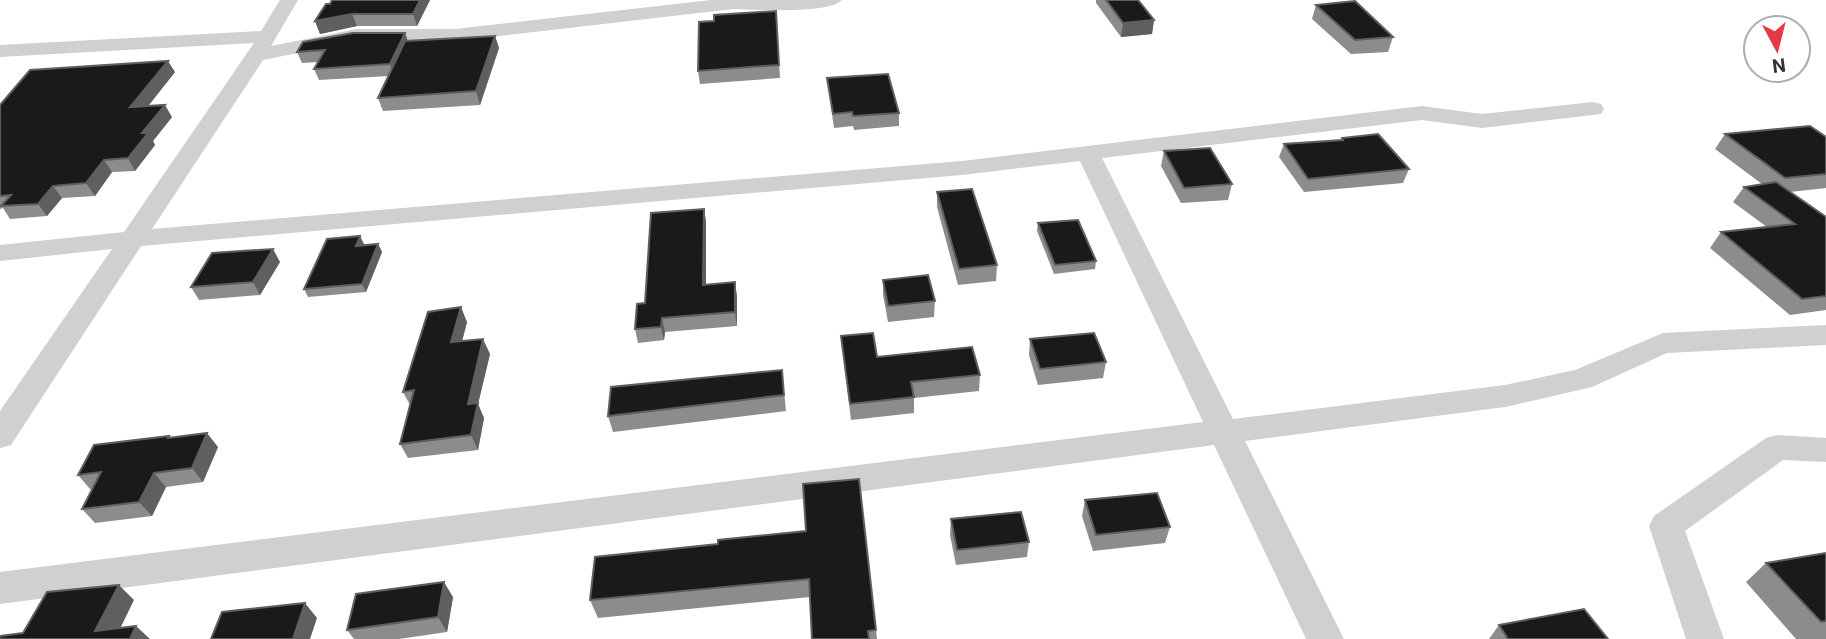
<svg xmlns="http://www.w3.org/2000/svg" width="1826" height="639" font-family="Roboto,sans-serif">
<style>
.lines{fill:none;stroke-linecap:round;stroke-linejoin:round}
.minor{fill:#d0d0d0;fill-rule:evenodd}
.wall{fill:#8c8c8c}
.shaded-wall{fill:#5f5f5f}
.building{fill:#1a1a1a;stroke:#5f5f5f;stroke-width:2}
</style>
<rect width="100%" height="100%" fill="#fff"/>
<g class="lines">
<path class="minor" d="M 280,0 L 298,0 L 271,46 L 357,29 L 455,29 L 711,0 L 842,0 C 830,14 753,10 733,9 L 455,41 L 357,41 L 263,60 L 152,229 L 962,161 L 1422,106 L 1482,114 L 1593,102 L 1601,104 L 1604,109 L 1601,114 L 1482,128 L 1422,120 L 1102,158 L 1233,419 L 1505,385 L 1575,370 L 1663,333 L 1826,325 L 1826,345 L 1667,353 L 1592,387 L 1505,407 L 1245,441 L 1344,639 L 1306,639 L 1214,445 L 0,604 L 0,572 L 1203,422 L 1080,161 L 962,175 L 141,246 L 11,445 L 0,448 L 0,411 L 112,249 L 0,261 L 0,245 L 124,232 L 254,43 L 0,57 L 0,45 L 261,31 Z
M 1777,435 L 1826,438 L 1826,462 L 1783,460 L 1685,531 L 1724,639 L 1686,639 L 1649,526 L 1654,516 L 1766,438 Z"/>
</g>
<path class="wall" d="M 332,0 L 430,0 L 417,26 L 357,26 L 320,34 L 315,21 Z
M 1096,0 L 1138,0 L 1154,20 L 1152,34 L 1121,37 L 1096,3 Z
M 1316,5 L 1393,37 L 1388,52 L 1351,54 L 1312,19 Z
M 776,11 L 780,78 L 700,84 L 698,71 L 714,21 Z
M 495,36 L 499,48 L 480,105 L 383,111 L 378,98 L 389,76 L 319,80 L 314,69 L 318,62 L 302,63 L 297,52 L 408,41 Z
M 175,72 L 148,106 L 172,117 L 153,141 L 155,145 L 135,171 L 112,172 L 95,196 L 62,198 L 47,216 L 10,219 L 3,208 L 0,209 L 0,105 Z
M 827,78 L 899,113 L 899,126 L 854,130 L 853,126 L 834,128 Z
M 1725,134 L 1826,137 L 1826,188 L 1790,192 L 1826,217 L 1826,310 L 1790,315 L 1710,248 L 1721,232 L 1767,227 L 1733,202 L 1744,187 L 1762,184 L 1715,149 Z
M 1342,138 L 1409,169 L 1403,183 L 1304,192 L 1279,157 L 1284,144 L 1341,140 Z
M 1164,151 L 1232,184 L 1228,200 L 1181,203 L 1161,166 Z
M 937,192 L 997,265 L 996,281 L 958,285 L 937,207 Z
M 704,209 L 706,222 L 706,284 L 737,296 L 737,326 L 665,332 L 664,340 L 638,343 L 635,329 L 645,303 Z
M 1038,223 L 1096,261 L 1095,269 L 1054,274 L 1037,231 Z
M 360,236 L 363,245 L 378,244 L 382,252 L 366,292 L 308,297 L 304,289 Z
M 280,262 L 260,295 L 199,300 L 191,287 Z
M 883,280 L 935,301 L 934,317 L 888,322 L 883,295 Z
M 467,322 L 462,341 L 490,354 L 478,404 L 484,418 L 478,450 L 408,458 L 400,444 L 410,405 L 403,392 Z
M 841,336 L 877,357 L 980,375 L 979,391 L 914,398 L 914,413 L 851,420 Z
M 1030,339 L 1106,362 L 1103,378 L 1038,385 L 1029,355 Z
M 782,370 L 786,411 L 613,432 L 608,416 Z
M 170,438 L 218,447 L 203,482 L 166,487 L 152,516 L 95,523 L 82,509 L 92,489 L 90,489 L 78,475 Z
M 1085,500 L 1170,527 L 1165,543 L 1093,551 L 1082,516 Z
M 951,519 L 1029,542 L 1027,557 L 956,565 L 950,535 Z
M 806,531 L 876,630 L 877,639 L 812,639 L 810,597 L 598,618 L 590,600 L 718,544 Z
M 1826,553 L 1826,639 L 1796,639 L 1746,582 L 1766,563 Z
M 453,597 L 447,632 L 399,639 L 354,639 L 347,630 Z
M 1499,625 L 1608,639 L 1489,639 Z"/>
<path class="shaded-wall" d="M 420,0 L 430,0 L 417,26 L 413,14 Z
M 352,14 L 357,26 L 320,34 L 315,21 Z
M 1154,20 L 1152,34 L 1121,37 L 1123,23 Z
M 405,33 L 409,44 L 394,75 L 390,64 Z
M 495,36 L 499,48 L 480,105 L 476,91 Z
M 168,61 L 175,72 L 138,119 L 130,107 Z
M 165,105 L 172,117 L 153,141 L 155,145 L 135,171 L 128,158 L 142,133 Z
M 104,160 L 112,172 L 95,196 L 86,183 Z
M 53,186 L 62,198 L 47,216 L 38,204 Z
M 704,209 L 706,222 L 706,298 L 703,285 Z
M 360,236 L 364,244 L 360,254 L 356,246 Z
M 378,244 L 382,252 L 366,292 L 362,284 Z
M 273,249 L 280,262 L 260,295 L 253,282 Z
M 735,282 L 737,296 L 737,326 L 735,312 Z
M 461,307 L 467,322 L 458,357 L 451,342 Z
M 662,318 L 665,332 L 664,340 L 661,327 Z
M 483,339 L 490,354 L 478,404 L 484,418 L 478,450 L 471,435 L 468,404 Z
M 207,433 L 218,447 L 203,482 L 192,468 Z
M 154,473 L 166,487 L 152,516 L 139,502 Z
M 444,582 L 453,597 L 447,632 L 438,617 Z
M 119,585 L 134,600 L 115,639 L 95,631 Z
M 305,603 L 317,618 L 310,639 L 293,639 Z
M 136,626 L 150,639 L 130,639 Z"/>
<path class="building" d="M 332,0 L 420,0 L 413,14 L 352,14 L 315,21 L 326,4 L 330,4 Z
M 1106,0 L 1138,0 L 1154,20 L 1123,23 Z
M 1355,1 L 1393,37 L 1355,40 L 1316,5 Z
M 776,11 L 779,65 L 698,71 L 699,22 L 714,21 L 714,15 Z
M 353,33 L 405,33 L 390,64 L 314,69 L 325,50 L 297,52 L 303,42 Z
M 495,36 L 476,91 L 378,98 L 405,41 Z
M 168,61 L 130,107 L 165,105 L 142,133 L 148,133 L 128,158 L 104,160 L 86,183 L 53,186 L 38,204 L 1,206 L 11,195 L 0,196 L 0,105 L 30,70 Z
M 888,74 L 899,113 L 853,116 L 852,112 L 833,114 L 827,78 Z
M 1810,126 L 1826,137 L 1826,174 L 1785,178 L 1725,134 Z
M 1378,134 L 1409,169 L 1308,179 L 1284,144 L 1343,140 L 1342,138 Z
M 1210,148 L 1232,184 L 1184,188 L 1164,151 Z
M 1776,182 L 1826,217 L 1826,296 L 1802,299 L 1721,232 L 1795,224 L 1744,187 Z
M 972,189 L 997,265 L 959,269 L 937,192 Z
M 704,209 L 703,285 L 735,282 L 735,312 L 662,318 L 661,327 L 635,329 L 637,304 L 645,303 L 651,213 Z
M 1078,220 L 1096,261 L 1055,265 L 1038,223 Z
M 360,236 L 356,246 L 378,244 L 362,284 L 304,289 L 327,239 Z
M 273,249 L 253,282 L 191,287 L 212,253 Z
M 928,275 L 935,301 L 888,306 L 883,280 Z
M 461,307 L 451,342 L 483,339 L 468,404 L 478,403 L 471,435 L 400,444 L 414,390 L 403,392 L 428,312 Z
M 873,333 L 877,357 L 972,347 L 980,375 L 911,382 L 914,397 L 850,404 L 841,336 Z
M 1094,333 L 1106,362 L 1040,369 L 1030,339 Z
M 782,370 L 784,395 L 608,416 L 611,387 Z
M 207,433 L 192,468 L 154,473 L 139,502 L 82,509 L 101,472 L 78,475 L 94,445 L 169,436 L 168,438 Z
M 859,479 L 876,630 L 868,631 L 869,639 L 812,639 L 809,579 L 590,600 L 595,557 L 718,544 L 718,540 L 806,531 L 803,484 Z
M 1157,493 L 1170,527 L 1096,535 L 1085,500 Z
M 1021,512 L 1029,542 L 957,550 L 951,519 Z
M 1826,553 L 1826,621 L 1821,622 L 1766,563 Z
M 444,582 L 438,617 L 347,630 L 356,594 Z
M 119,585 L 95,631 L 136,626 L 130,639 L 0,639 L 0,636 L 23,633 L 47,592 Z
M 305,603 L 293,639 L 211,639 L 222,612 Z
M 1584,609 L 1608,639 L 1508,639 L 1499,625 Z"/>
<g transform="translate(1777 49) rotate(173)"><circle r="33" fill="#ffffff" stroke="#adadad" stroke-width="2"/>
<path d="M0-5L12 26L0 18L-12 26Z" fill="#e63946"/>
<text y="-10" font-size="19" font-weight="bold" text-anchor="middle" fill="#333333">N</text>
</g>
</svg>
